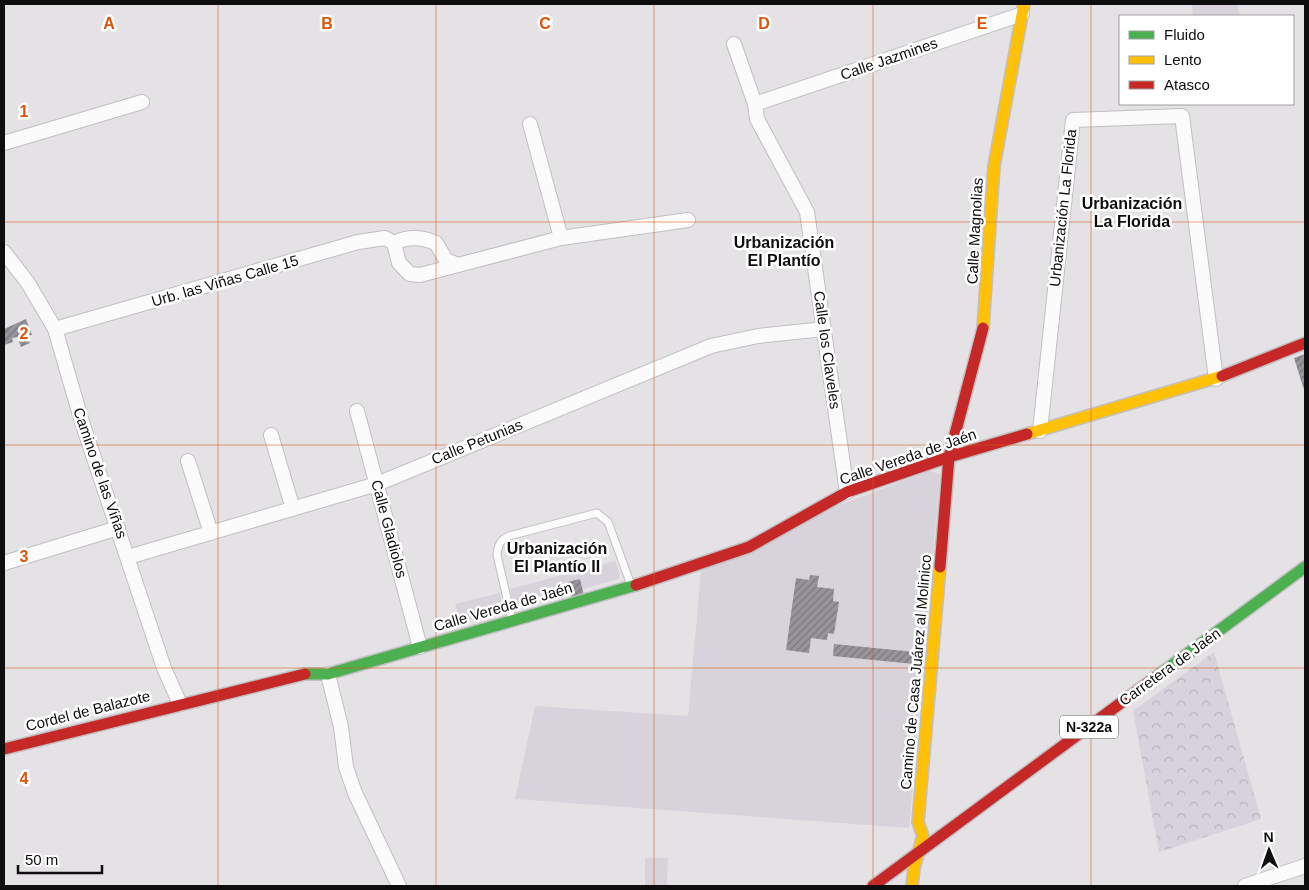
<svg xmlns="http://www.w3.org/2000/svg" width="1309" height="890" font-family="Arial,sans-serif">
<style>
.built{fill:#d8d3db}
.forest{fill:url(#forest-crowns)}
.park{fill:#d8d2dd}
.building{fill:url(#building-hatch)}
.lines{fill:none;stroke-linecap:round;stroke-linejoin:round}
.lane-casing{stroke:#c1bfc2;stroke-width:9}
.street-casing{stroke:#c1bfc2;stroke-width:16}
.fast-casing{stroke:#c1bfc2;stroke-width:14}
.slow-casing{stroke:#c1bfc2;stroke-width:14}
.jam-casing{stroke:#c1bfc2;stroke-width:14}
.lane{stroke:#fbfbfb;stroke-width:7}
.street{stroke:#fbfbfb;stroke-width:14}
.fast{stroke:#4caf50;stroke-width:11}
.slow{stroke:#ffc107;stroke-width:11}
.jam{stroke:#c62828;stroke-width:11}
.grid{fill:none;stroke:#dd550c;stroke-width:1;stroke-opacity:0.55}
.labels{text-anchor:middle;stroke-width:5;stroke-linejoin:round;paint-order:stroke}
.shield{fill:#fff;stroke:#575657;stroke-width:1}
.shield-label{font-size:14px;font-weight:bold;fill:#0f0e0f}
.street-label{font-size:15px;fill:#0f0e0f;stroke:#fff}
.neighbourhood-label{font-size:16px;font-weight:bold;fill:#0f0e0f;stroke:#fff}
.grid-label{font-size:16px;text-anchor:middle;font-weight:bold;fill:#dd550c;stroke:#fff;stroke-width:5;stroke-linejoin:round;paint-order:stroke}
</style>
<defs>
<pattern id="forest-crowns" width="20" height="18" patternUnits="userSpaceOnUse" patternTransform="scale(1.25)"><rect width="20" height="18" fill="#d8d2dd"/><path d="M2 6a3 3 0 1 1 6 0M12 15a3 3 0 1 1 6 0" fill="none" stroke="#b8b3bc"/></pattern>
<pattern id="building-hatch" width="6" height="6" patternUnits="userSpaceOnUse" patternTransform="scale(1.25)"><rect width="6" height="6" fill="#98949b"/><path d="M-1 1l2-2M0 6l6-6M5 7l2-2" fill="none" stroke="#7a777d"/></pattern>
</defs>
<rect width="100%" height="100%" fill="#e4e2e5"/>
<path class="built" d="M 929,471 L 940,474 L 909,828 L 515,799 L 535,706 L 688,716 L 701,571 L 832,508 Z
M 645,858 L 668,858 L 667,886 L 645,886 Z"/>
<path class="forest" d="M 1214,652 L 1261,819 L 1159,852 L 1133,711 Z"/>
<path class="park" d="M 1192,4 L 1238,4 L 1240,16 L 1193,16 Z
M 615,561 L 620,574 L 618,579 L 583,589 L 580,579 L 571,593 L 520,607 L 514,604 L 510,589 Z
M 500,593 L 503,608 L 499,612 L 460,622 L 455,604 Z"/>
<path class="building" d="M 26,319 L 32,335 L 27,336 L 30,343 L 21,347 L 17,337 L 12,338 L 13,342 L 4,345 L 4,329 Z
M 1305,354 L 1305,393 L 1294,358 Z
M 810,575 L 819,576 L 817,587 L 834,589 L 833,601 L 839,602 L 834,634 L 828,633 L 827,640 L 811,638 L 809,653 L 786,650 L 796,578 L 809,580 Z
M 580,579 L 584,595 L 572,598 L 568,582 Z
M 834,644 L 915,652 L 914,664 L 833,656 Z"/>
<g class="lines">
<defs>
<path id="lane" d="M 512,620 L 497,555 C 498,545 500,540 509,536 L 597,513 L 608,522 L 631,585"/>
<path id="street" d="M 734,44 L 755,104 L 757,119 L 807,212 L 847,492
M 755,104 L 1022,14
M 530,124 L 561,238
M 4,143 L 142,102
M 394,243 L 399,263 L 410,274 L 420,275 L 458,265
M 4,252 L 28,283 L 55,329 L 82,422 L 164,668 L 180,704
M 55,329 L 358,242 L 385,238 L 394,243 C 408,236 422,237 436,243 L 446,260 L 458,265 L 561,238 L 688,220
M 357,411 L 420,647
M 1040,431 L 1073,120 L 1182,116 L 1216,379
M 271,435 L 293,509
M 188,461 L 211,533
M 128,557 L 377,484 L 711,346 L 758,336 L 824,329
M 4,563 L 118,528
M 328,674 L 341,727 L 346,767 L 355,793 L 399,886
M 1245,886 L 1305,866"/>
<path id="fast" d="M 305,674 L 328,674 L 636,585
M 1156,677 L 1305,567"/>
<path id="slow" d="M 983,328 L 994,166 L 1024,4
M 1027,434 L 1222,376
M 912,886 L 914,868 L 923,836 L 918,822 L 940,567"/>
<path id="jam" d="M 1222,376 L 1305,343
M 940,567 L 949,457 L 983,328
M 636,585 L 749,547 L 847,492 L 949,457 L 1027,434
M 4,749 L 305,674
M 873,886 L 1156,677"/>
</defs>
<use href="#lane" class="lane-casing"/>
<use href="#street" class="street-casing"/>
<use href="#fast" class="fast-casing"/>
<use href="#slow" class="slow-casing"/>
<use href="#jam" class="jam-casing"/>
<use href="#lane" class="lane"/>
<use href="#street" class="street"/>
<use href="#fast" class="fast"/>
<use href="#slow" class="slow"/>
<use href="#jam" class="jam"/>
</g>
<path class="grid" d="M 218,4 L 218,886M 436,4 L 436,886M 654,4 L 654,886M 873,4 L 873,886M 1091,4 L 1091,886M 4,222 L 1305,222M 4,445 L 1305,445M 4,668 L 1305,668"/>
<g class="labels">
<rect class="shield" x="1060" y="715.5" width="58" height="23" rx="4"/>
<g class="shield-label">
<text x="1089" y="732">N-322a</text>
</g>
<g class="street-label">
<text transform="translate(889 59) rotate(-19)" y="5">Calle Jazmines</text>
<text transform="translate(1063 208) rotate(-84)" y="5">Urbanización La Florida</text>
<text transform="translate(975 231) rotate(-87)" y="5">Calle Magnolias</text>
<text transform="translate(225 281) rotate(-16)" y="5">Urb. las Viñas Calle 15</text>
<text transform="translate(827 350) rotate(82)" y="5">Calle los Claveles</text>
<text transform="translate(477 442) rotate(-22)" y="5">Calle Petunias</text>
<text transform="translate(908 457) rotate(-19)" y="5">Calle Vereda de Jaén</text>
<text transform="translate(100 473) rotate(71)" y="5">Camino de las Viñas</text>
<text transform="translate(389 529) rotate(75)" y="5">Calle Gladiolos</text>
<text transform="translate(503 607) rotate(-16)" y="5">Calle Vereda de Jaén</text>
<text transform="translate(1170 667) rotate(-36)" y="5">Carretera de Jaén</text>
<text transform="translate(916 672) rotate(-85)" y="5">Camino de Casa Juárez al Molinico</text>
<text transform="translate(88 711) rotate(-14)" y="5">Cordel de Balazote</text>
</g>
<g class="neighbourhood-label">
<text x="1132" y="209">Urbanización<tspan x="1132" dy="18">La Florida</tspan></text>
<text x="784" y="248">Urbanización<tspan x="784" dy="18">El Plantío</tspan></text>
<text x="557" y="554">Urbanización<tspan x="557" dy="18">El Plantío II</tspan></text>
</g>
</g>
<g class="grid-label">
<text x="109" y="29">A</text>
<text x="327" y="29">B</text>
<text x="545" y="29">C</text>
<text x="764" y="29">D</text>
<text x="982" y="29">E</text>
<text x="24" y="117">1</text>
<text x="24" y="339">2</text>
<text x="24" y="562">3</text>
<text x="24" y="784">4</text>
</g>
<rect width="1309" height="890" fill="none" stroke="#0f0e0f" stroke-width="10"/>
<rect x="1119" y="15" width="175" height="90" fill="#ffffff" stroke="#9f9f9f"/>
<rect x="1129" y="31" width="25" height="8" fill="#4caf50" stroke="#9f9f9f"/>
<text x="1164" y="40" font-size="15" fill="#0f0e0f">Fluido</text>
<rect x="1129" y="56" width="25" height="8" fill="#ffc107" stroke="#9f9f9f"/>
<text x="1164" y="65" font-size="15" fill="#0f0e0f">Lento</text>
<rect x="1129" y="81" width="25" height="8" fill="#c62828" stroke="#9f9f9f"/>
<text x="1164" y="90" font-size="15" fill="#0f0e0f">Atasco</text>
<g transform="translate(1269 850) rotate(358)" stroke="#ffffff" stroke-width="4" paint-order="stroke">
<path d="M0-4L9 19L0 12L-9 19Z" fill="#0f0e0f"/>
<text y="-8" font-size="14" font-weight="bold" text-anchor="middle" fill="#0f0e0f">N</text>
</g>
<path d="M18 865v8h84v-8" fill="none" stroke="#0f0e0f" stroke-width="2.5"/>
<text x="25" y="865" font-size="15" fill="#0f0e0f" stroke="#ffffff" stroke-width="4" paint-order="stroke">50 m</text>
</svg>
